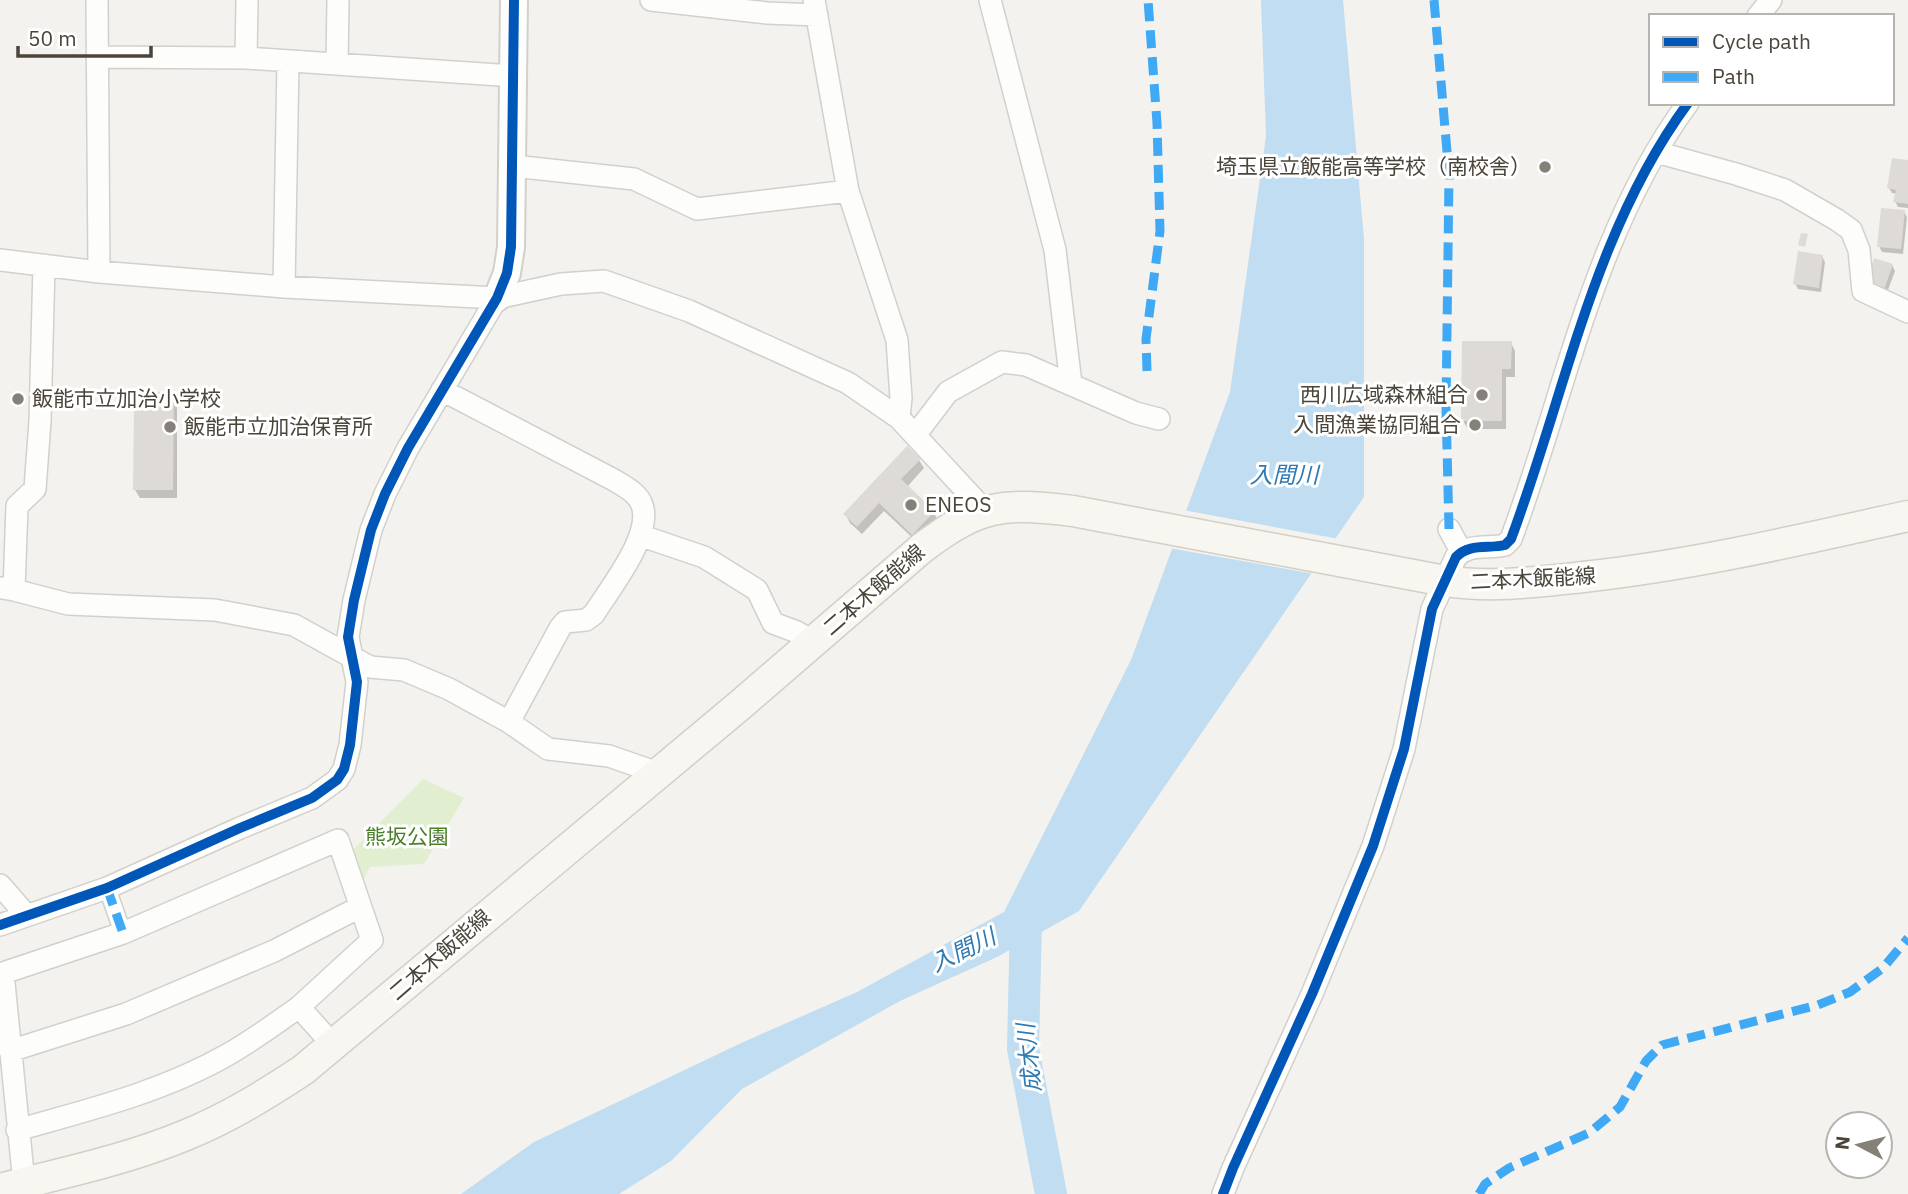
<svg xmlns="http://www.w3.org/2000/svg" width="1908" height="1194" font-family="'IBM Plex Sans','Noto Sans JP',sans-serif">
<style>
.green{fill:#e1eecf}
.water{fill:#c0ddf1}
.pier{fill:#f4f2ee}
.shadow{fill:#0003}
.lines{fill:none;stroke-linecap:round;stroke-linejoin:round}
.river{stroke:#c0ddf1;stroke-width:32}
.building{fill:#dedbd6}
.pedestrian-casing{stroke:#d2d0cb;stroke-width:19}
.minor-casing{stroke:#d2d0cb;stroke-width:24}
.tertiary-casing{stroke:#d2d0cb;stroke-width:30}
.secondary-casing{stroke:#d3cfc5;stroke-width:33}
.pedestrian{stroke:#fdfdfc;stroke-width:16}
.minor{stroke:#fdfdfc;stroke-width:21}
.tertiary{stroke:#fdfdfc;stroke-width:26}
.secondary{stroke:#f7f6f1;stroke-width:30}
.quiet{stroke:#3fa9f5;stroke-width:9;stroke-dasharray:18 9;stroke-linecap:butt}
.cycleway-casing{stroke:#fff;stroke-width:15}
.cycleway{stroke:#0057b8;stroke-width:10}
.poi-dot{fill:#868178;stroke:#fff;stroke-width:2.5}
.labels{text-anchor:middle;stroke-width:6;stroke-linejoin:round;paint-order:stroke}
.poi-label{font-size:21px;fill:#4b4439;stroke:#fff;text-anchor:end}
.street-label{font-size:21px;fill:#4b4439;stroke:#fff}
.park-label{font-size:21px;fill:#4a7f2a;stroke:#fff}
.water-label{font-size:23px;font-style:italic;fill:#2e7ab2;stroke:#fff}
</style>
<rect width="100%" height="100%" fill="#f4f2ee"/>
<path class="green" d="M 423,779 L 464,798 L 424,864 L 370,867 L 360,886 L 348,855 Z"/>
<path class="water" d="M 1261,0 L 1343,0 L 1364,239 L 1364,497 L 1079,911 L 997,957 L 900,1001 L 742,1089 L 671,1161 L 619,1194 L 461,1194 L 534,1142 L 739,1044 L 857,992 L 1004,912 L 1131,660 L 1230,392 L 1266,136 Z"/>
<path class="pier" d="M 1183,510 L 1339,539 L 1315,574 L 1169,548 Z"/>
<path class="shadow" d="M 1908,162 L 1908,208 L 1898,207 L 1895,201 L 1897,194 L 1892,193 L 1889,188 Z
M 1904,212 L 1907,217 L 1903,254 L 1882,252 L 1879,246 Z
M 1822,256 L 1825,262 L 1821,292 L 1798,289 L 1795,283 Z
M 1892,265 L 1895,271 L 1888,290 L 1868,283 Z
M 1511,343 L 1515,351 L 1515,377 L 1506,377 L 1506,429 L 1468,429 L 1463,421 Z
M 173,393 L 177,402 L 177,498 L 140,498 L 135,490 L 148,409 Z
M 919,460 L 924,468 L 907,487 L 934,513 L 938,521 L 918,543 L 884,511 L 862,534 L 850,523 L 845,514 Z"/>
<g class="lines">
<path class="river" d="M 1026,920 L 1023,1049 L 1051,1194"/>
</g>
<path class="building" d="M 1892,158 L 1908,160 L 1908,204 L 1893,202 L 1896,190 L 1887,188 Z
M 1881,208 L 1905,210 L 1901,249 L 1877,247 Z
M 1801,233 L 1808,234 L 1805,247 L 1798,245 Z
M 1798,251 L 1823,255 L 1819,288 L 1793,284 Z
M 1874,258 L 1893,264 L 1884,290 L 1865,284 Z
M 1462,341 L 1512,341 L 1511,369 L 1502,369 L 1502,421 L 1461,421 Z
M 146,392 L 174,392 L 173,490 L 133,490 L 134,407 L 147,407 Z
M 907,446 L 921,459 L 901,479 L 935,511 L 912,535 L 879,503 L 857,527 L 843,514 Z"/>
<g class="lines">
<defs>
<path id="pedestrian" d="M 107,888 L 123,933"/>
<path id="minor" d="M 97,0 L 99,272
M 651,0 L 767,13 L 817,15
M 814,0 L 848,191 L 897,340 L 901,398 L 899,418
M 990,0 L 1055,250 L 1071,384
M 1758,16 L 1771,0
M 97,57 L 246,58 L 513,76
M 246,58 L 247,0
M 337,64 L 338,0
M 1656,152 L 1736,174 L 1785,190 L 1837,220 L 1851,230 L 1859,250 L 1863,291 L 1908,312
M 513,166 L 634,179 L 697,209 L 848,191
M 0,260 L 99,272 L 284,287 L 497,298 L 561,284 L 604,281 L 689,311 L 848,383 L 899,418 L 985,511
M 284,287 L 288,61
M 442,390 L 614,480 C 625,487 638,493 642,505 C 653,535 610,588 594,614 L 586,620 L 565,622 L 560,628 L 509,722
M 916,434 L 948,392 L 1002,362 L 1026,365 L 1136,413 L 1159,419
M 1449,529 L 1461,551
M 642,536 L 704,557 L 757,590 L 773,623 L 797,632 L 814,642
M 2,588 L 14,590 L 17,506 L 35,489 L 40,421 L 44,265
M 14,590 L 68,604 L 215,610 L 294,625 L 370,667 L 404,670 L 449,689 L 509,722 L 548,749 L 609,756 L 658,773
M 0,885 L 27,916
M 0,925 L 107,888 L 240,828 L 312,798 L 337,780 L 344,769 L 350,745 L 357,682 L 348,637 L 354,600 L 371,530 L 385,494 L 408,448 L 497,298
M 10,1051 L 126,1014 L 274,951 L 360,907
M 17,1130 C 88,1110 162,1092 227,1055 C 252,1041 275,1024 299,1007
M 24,1183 L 3,973 L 123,933 L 338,840 L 372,940 L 299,1007 L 334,1046
M 1223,1194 L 1233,1168 L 1312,994 L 1373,846 L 1404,749 L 1432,609 L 1456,557 C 1469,543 1488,549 1505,545 L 1511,539 C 1566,392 1593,232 1688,103"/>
<path id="tertiary" d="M 497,298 L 507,273 L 511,247 L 514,0"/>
<path id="secondary" d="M 0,1189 C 62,1173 126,1160 186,1135 C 228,1118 265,1095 303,1070 L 739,706 L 922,548 C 979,505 1003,502 1073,511 L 1445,581 C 1491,588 1537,582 1583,577 C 1693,565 1800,540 1908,516"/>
</defs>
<use href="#pedestrian" class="pedestrian-casing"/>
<use href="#minor" class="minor-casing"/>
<use href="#tertiary" class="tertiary-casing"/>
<use href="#secondary" class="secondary-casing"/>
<use href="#pedestrian" class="pedestrian"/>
<use href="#minor" class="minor"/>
<use href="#tertiary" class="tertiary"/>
<use href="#secondary" class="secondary"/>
<path class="quiet" d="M 1434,0 L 1449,175 L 1446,408 L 1449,529
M 1147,371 L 1146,339 L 1160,231 L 1157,123 L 1148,0
M 107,888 L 123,933
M 1479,1194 L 1485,1184 L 1509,1168 L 1589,1133 L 1620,1107 L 1646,1061 L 1662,1045 L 1818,1005 L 1850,992 L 1883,968 L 1908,938"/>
<defs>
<path id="cycleway" d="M 0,925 L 107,888 L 240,828 L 312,798 L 337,780 L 344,769 L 350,745 L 357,682 L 348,637 L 354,600 L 371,530 L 385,494 L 408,448 L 497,298 L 507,273 L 511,247 L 514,0
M 1223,1194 L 1233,1168 L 1312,994 L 1373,846 L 1404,749 L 1432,609 L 1456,557 C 1469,543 1488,549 1505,545 L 1511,539 C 1566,392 1593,232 1688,103"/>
</defs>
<use href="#cycleway" class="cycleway-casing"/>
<use href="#cycleway" class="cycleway"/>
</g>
<g class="poi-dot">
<circle cx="1545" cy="167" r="7"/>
<circle cx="1482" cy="395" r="7"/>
<circle cx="18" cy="399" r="7"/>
<circle cx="1475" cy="425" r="7"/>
<circle cx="170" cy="427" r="7"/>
<circle cx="911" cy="505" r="7"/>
</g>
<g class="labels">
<g class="poi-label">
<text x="1531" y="174">埼玉県立飯能高等学校（南校舎）</text>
<text x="1468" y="402">西川広域森林組合</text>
<text x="32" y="406" text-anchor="start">飯能市立加治小学校</text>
<text x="1461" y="432">入間漁業協同組合</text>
<text x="184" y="434" text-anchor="start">飯能市立加治保育所</text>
<text x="925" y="512" text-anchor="start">ENEOS</text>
</g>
<g class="street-label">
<text transform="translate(1533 579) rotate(-3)" y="7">二本木飯能線</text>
<text transform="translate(874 590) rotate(-41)" y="7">二本木飯能線</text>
<text transform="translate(440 955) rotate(-41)" y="7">二本木飯能線</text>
</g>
<g class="park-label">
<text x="407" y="844">熊坂公園</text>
</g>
<g class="water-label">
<text x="1284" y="483">入間川</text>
<text transform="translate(963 950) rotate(-26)" y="8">入間川</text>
<text transform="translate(1029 1058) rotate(-96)" y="8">成木川</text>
</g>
</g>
<rect x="1649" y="14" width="245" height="91" fill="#ffffff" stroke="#b7b4b0" stroke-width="2"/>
<rect x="1663" y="37" width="35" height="10" fill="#0057b8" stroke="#b7b4b0" stroke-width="2"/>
<text x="1712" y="49" font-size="21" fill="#4b4439">Cycle path</text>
<rect x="1663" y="72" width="35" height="10" fill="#3fa9f5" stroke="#b7b4b0" stroke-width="2"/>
<text x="1712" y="84" font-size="21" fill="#4b4439">Path</text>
<g transform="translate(1859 1145) rotate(277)"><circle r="33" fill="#ffffff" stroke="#b7b4b0" stroke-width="2"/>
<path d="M0-5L12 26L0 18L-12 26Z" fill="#868178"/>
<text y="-10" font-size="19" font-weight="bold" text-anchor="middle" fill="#4b4439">N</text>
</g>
<path d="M18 46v10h133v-10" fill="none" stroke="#4b4439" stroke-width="3.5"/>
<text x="28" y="46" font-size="21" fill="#4b4439" stroke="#ffffff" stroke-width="5" paint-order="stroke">50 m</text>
</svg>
